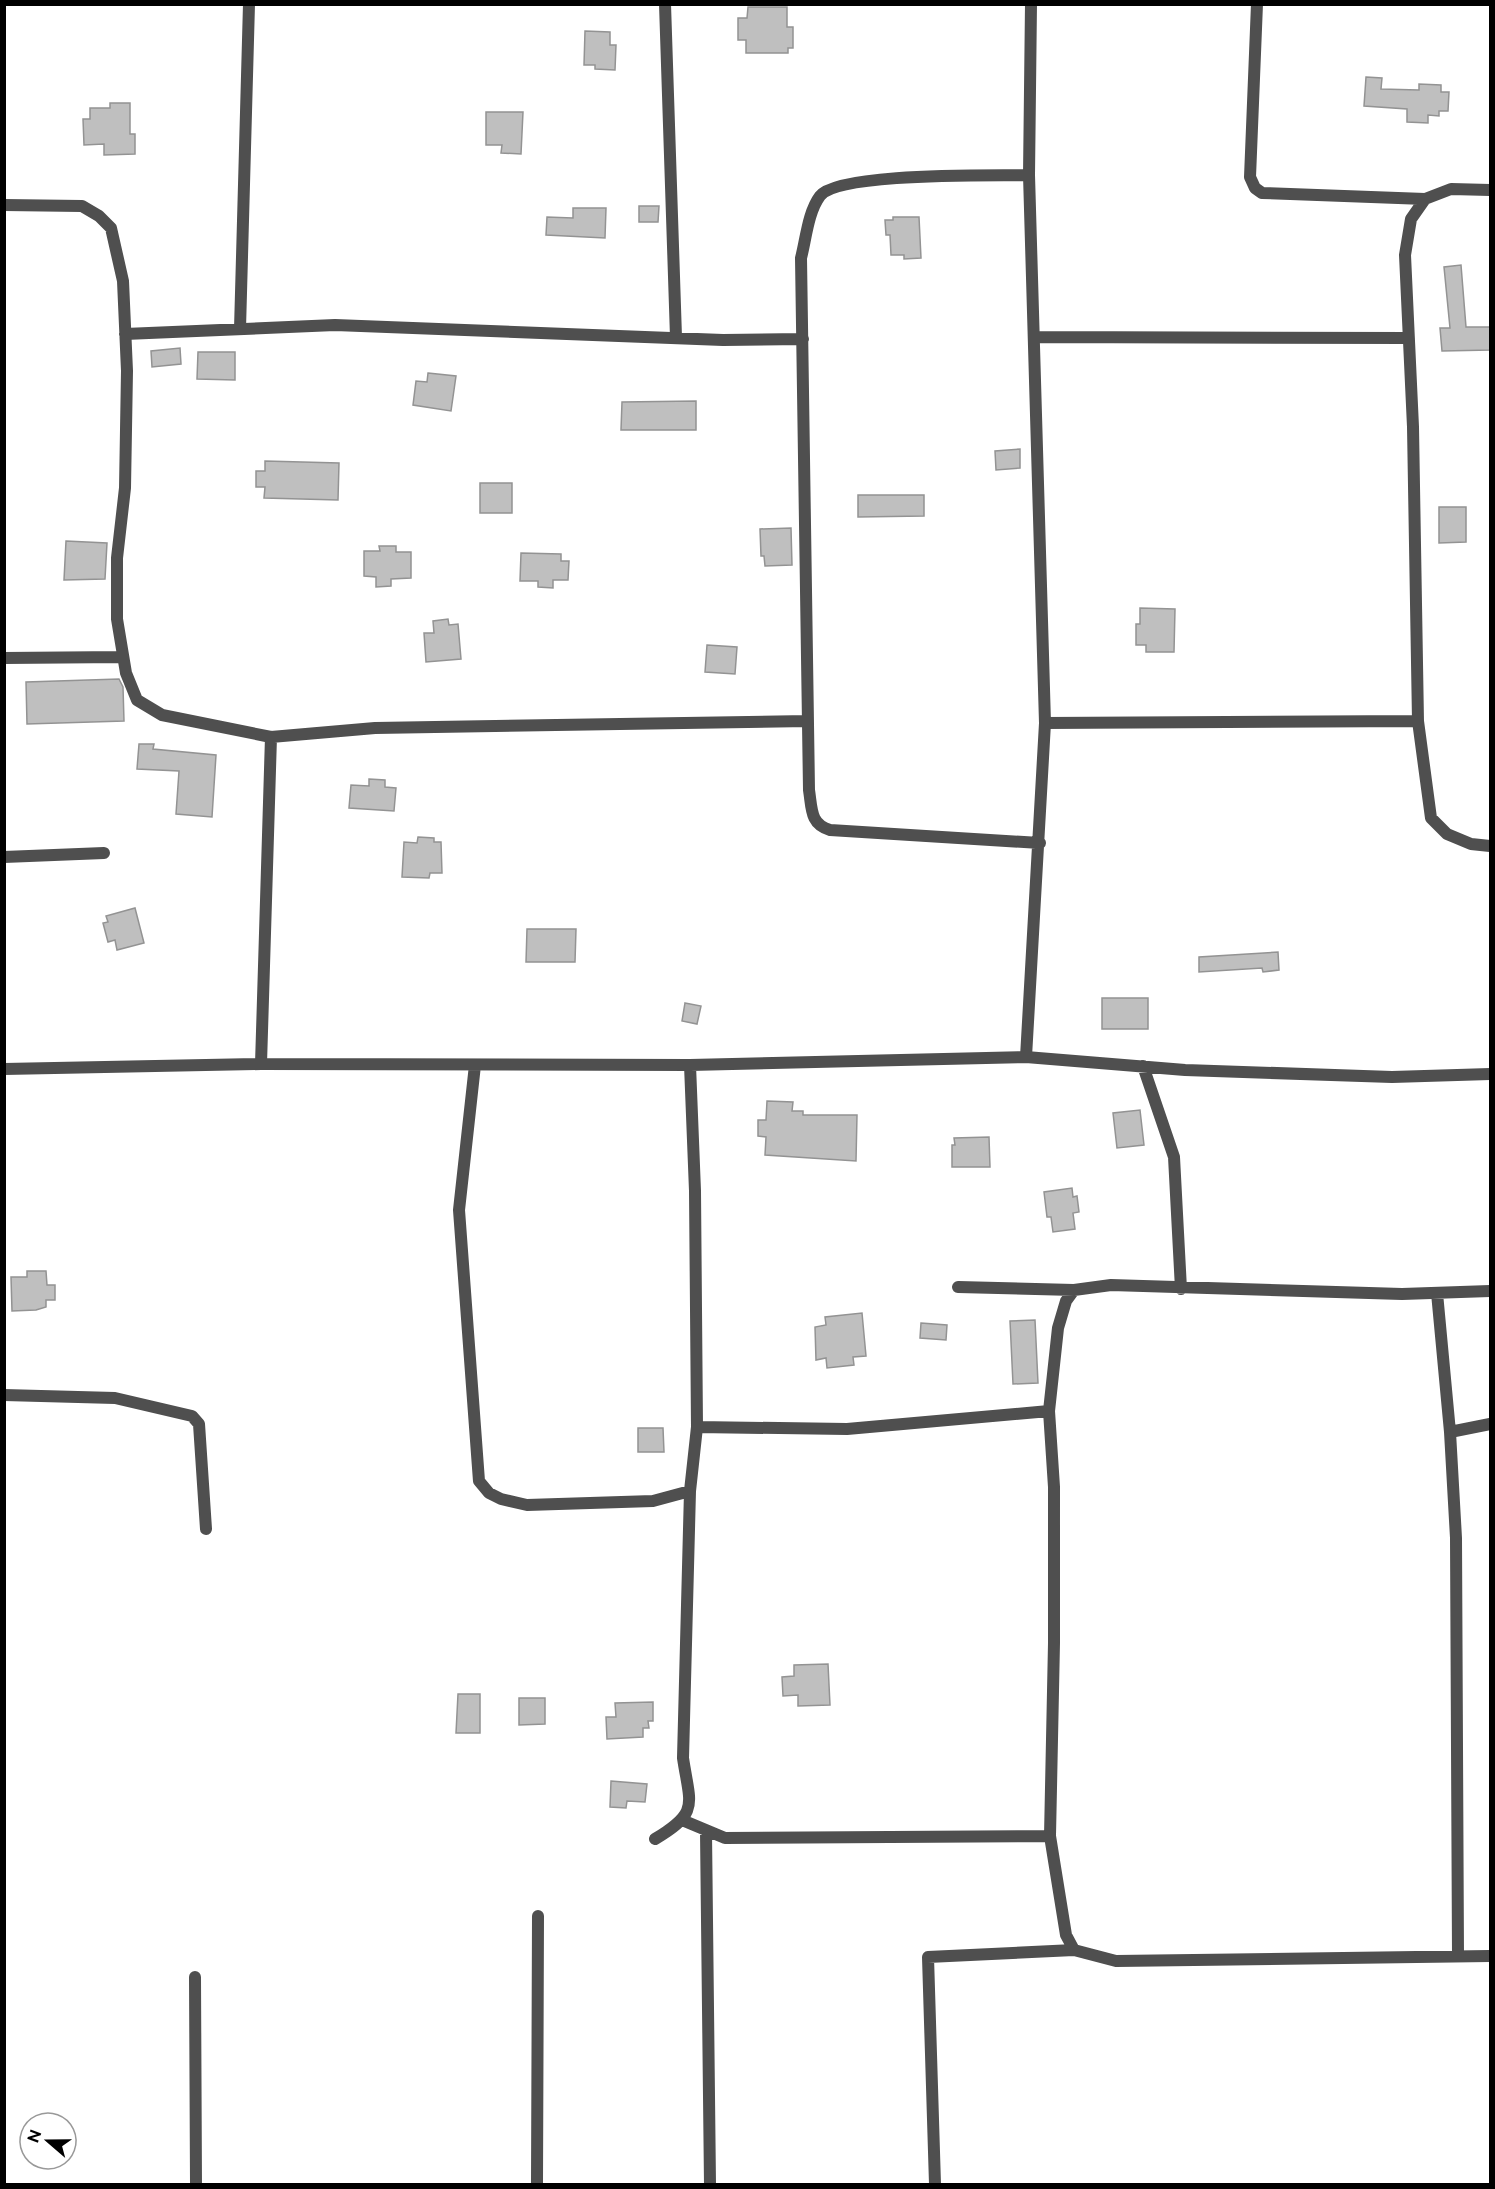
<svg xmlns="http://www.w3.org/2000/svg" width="1495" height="2189" font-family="Raleway,sans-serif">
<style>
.building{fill:#bfbfbf;stroke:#939393;stroke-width:1.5}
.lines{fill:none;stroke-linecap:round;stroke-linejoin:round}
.minor{stroke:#4f4f4f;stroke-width:12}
</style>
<rect width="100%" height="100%" fill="#fff"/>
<path class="building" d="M 748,7 L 787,7 L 787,27 L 793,27 L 793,48 L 788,48 L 788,53 L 746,53 L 746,40 L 738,40 L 738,18 L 747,18 Z
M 585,31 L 610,32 L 610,45 L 616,45 L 615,70 L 595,69 L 595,65 L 584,65 Z
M 1366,77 L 1382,78 L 1381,89 L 1419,90 L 1419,84 L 1441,85 L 1441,92 L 1449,92 L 1448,111 L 1439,111 L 1439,116 L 1428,115 L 1428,123 L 1407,122 L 1407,109 L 1364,106 Z
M 110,103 L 130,103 L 130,134 L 135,134 L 135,154 L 104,155 L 104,144 L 84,145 L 83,119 L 90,119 L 90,108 L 110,108 Z
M 486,112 L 523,112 L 521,154 L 501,153 L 502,145 L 486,145 Z
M 639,206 L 659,206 L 658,222 L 639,222 Z
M 573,208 L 606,208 L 605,238 L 546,235 L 547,217 L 573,218 Z
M 893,217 L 919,217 L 921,258 L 904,259 L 904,255 L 891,255 L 890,235 L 886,235 L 885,220 L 893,220 Z
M 1461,265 L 1466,327 L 1491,327 L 1491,350 L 1442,351 L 1440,328 L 1450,328 L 1444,267 Z
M 180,348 L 181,364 L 152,367 L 151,351 Z
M 198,352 L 235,352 L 235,380 L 197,379 Z
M 428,373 L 456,376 L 451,411 L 413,405 L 416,381 L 427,382 Z
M 696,401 L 696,430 L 621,430 L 622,402 Z
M 1020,449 L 1020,468 L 996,470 L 995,451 Z
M 265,461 L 339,463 L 338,500 L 264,498 L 265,487 L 256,487 L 256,471 L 265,471 Z
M 480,483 L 512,483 L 512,513 L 480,513 Z
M 858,495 L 924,495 L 924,516 L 858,517 Z
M 1439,507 L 1466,507 L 1466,542 L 1439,543 Z
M 791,528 L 792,565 L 765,566 L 764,556 L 761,556 L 760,529 Z
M 66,541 L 107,543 L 105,579 L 64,580 Z
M 379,546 L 396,546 L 396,552 L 411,552 L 411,578 L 391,579 L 391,586 L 376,587 L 376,577 L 364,576 L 364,551 L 380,551 Z
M 521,553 L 561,554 L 561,561 L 569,561 L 568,580 L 553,580 L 553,588 L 538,587 L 538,581 L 520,581 Z
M 1140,608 L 1175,609 L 1174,652 L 1146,652 L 1146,645 L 1136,645 L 1136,624 L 1140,624 Z
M 448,619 L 449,625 L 458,624 L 461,659 L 426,662 L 424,633 L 434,633 L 433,621 Z
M 707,645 L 737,647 L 735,674 L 705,672 Z
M 119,679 L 123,687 L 124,721 L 27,724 L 26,682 Z
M 139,744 L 154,744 L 153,749 L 216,755 L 212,817 L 176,814 L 179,771 L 137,769 Z
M 369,779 L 385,780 L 385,787 L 396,788 L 394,811 L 349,808 L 351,785 L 369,786 Z
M 418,837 L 434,838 L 434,842 L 441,842 L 442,873 L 430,873 L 429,878 L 402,877 L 404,842 L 417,843 Z
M 135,908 L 144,943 L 117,950 L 115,940 L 108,942 L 103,923 L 108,922 L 106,916 Z
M 527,929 L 576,929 L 575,962 L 526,962 Z
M 1278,952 L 1279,970 L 1263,972 L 1262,968 L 1199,972 L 1199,957 Z
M 1102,998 L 1148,998 L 1148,1029 L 1102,1029 Z
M 685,1003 L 701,1006 L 697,1024 L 682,1021 Z
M 767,1101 L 793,1102 L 792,1111 L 803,1111 L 803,1115 L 857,1115 L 856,1161 L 765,1155 L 766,1137 L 758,1136 L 758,1120 L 766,1120 Z
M 1140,1110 L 1144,1145 L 1117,1148 L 1113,1113 Z
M 989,1137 L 990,1167 L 952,1167 L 952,1145 L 955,1145 L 954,1138 Z
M 1072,1188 L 1073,1197 L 1077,1196 L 1079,1212 L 1073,1213 L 1075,1229 L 1053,1232 L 1051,1217 L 1047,1217 L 1044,1192 Z
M 27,1271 L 46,1271 L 47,1285 L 55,1285 L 55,1300 L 46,1300 L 46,1307 L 36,1310 L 12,1311 L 11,1277 L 27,1277 Z
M 862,1313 L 866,1356 L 853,1357 L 854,1365 L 827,1368 L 826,1358 L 816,1360 L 815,1327 L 826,1325 L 825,1317 Z
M 1035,1320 L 1038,1383 L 1013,1384 L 1010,1321 Z
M 921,1323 L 947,1325 L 946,1340 L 920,1338 Z
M 638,1428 L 663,1428 L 664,1452 L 638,1452 Z
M 828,1664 L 830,1705 L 798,1706 L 798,1695 L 783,1696 L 782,1677 L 794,1676 L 794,1665 Z
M 458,1694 L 480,1694 L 480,1733 L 456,1733 Z
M 519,1698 L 545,1698 L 545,1724 L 519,1725 Z
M 653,1702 L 653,1721 L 648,1721 L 649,1728 L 643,1728 L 643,1737 L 607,1739 L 606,1717 L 616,1717 L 615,1703 Z
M 611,1781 L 647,1784 L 645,1802 L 627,1801 L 626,1808 L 610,1807 Z"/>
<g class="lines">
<path class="minor" d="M 665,4 L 676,337
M 1257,4 L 1250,177 L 1255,188 L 1262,193 L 1425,199 L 1451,189 L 1490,190
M 1029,175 C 994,176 838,172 820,196 C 808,212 806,239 801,258 L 809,790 C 812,809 810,824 830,830 L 1040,843
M 1425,199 L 1411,219 L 1405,255 L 1413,427 L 1418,721 L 1431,818 L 1447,834 L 1471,844 L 1490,846
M 4,205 L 82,206 L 99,216 L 111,228 L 123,281 L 127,371 L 125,488 L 117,558 L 117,619 L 126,673 L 137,700 L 162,715 L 271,737
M 240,329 L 249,4
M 125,334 L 335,325 L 723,340 L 803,339
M 1034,337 L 1409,338
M 4,658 L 123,657
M 1045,723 L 1418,721
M 4,857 L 104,853
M 1026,1057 L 1045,723 L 1029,175 L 1031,4
M 261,1064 L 271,737 L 375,728 L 808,721
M 475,1065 L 459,1210 L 479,1481 L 489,1493 L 501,1499 L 527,1505 L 653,1501 L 690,1491
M 1143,1066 L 1174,1157 L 1181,1289
M 4,1069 L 261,1064 L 690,1065 L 1026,1057 L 1185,1070 L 1392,1077 L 1490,1074
M 958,1287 L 1074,1290 L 1111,1285 L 1402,1294 L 1490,1291
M 1437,1293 L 1450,1432 L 1456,1538 L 1458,1955
M 4,1395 L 115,1398 L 192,1416 L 199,1424 L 206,1529
M 697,1427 L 847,1429 L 1049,1411
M 1450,1432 L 1490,1424
M 682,1820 L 725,1838 L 1050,1836
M 706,1832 L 710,2184
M 655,1839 C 700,1812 690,1805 683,1758 L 690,1491 L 697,1427 L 695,1191 L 690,1065
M 1074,1950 L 1066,1935 L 1050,1836 L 1054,1643 L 1054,1487 L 1049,1411 L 1058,1328 L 1066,1301 L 1074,1290
M 195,1977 L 196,2184
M 537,2184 L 538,1916
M 935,2184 L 928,1957 L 1074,1950 L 1116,1961 L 1490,1956"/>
</g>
<rect width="1495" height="2189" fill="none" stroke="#000000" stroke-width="12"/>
<g transform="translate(48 2141) rotate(290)"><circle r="28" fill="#ffffff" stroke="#999999" stroke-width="1.5"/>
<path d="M0-4.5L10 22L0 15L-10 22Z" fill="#000000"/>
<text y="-9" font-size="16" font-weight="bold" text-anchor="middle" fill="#000000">N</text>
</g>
</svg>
